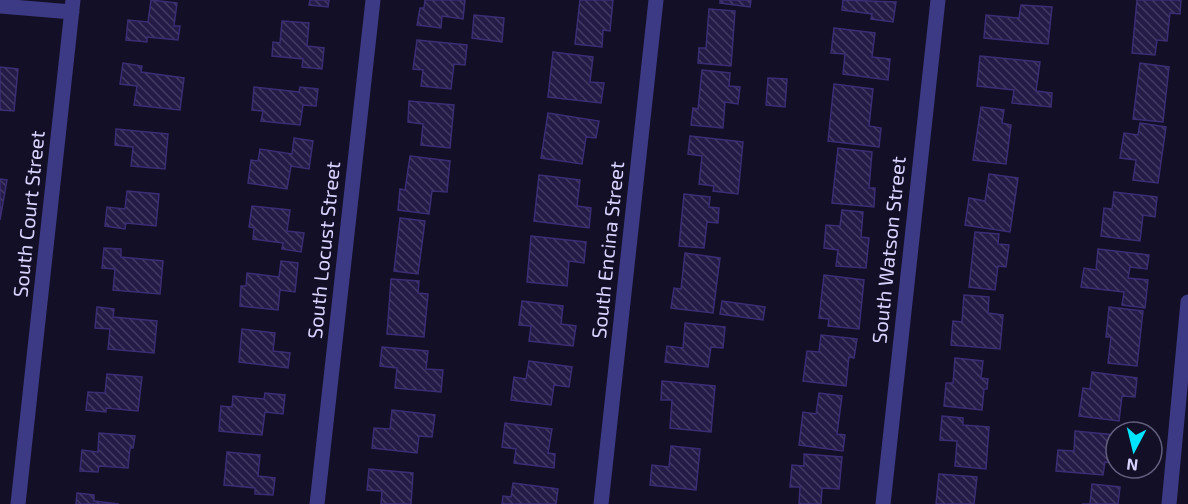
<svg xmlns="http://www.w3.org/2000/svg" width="1188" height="504" font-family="'Exo 2',sans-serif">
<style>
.building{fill:url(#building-back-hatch);stroke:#3b2d73;stroke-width:1.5}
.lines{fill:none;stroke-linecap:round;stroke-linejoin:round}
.minor{stroke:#3d3a85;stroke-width:15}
.labels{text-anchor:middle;stroke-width:4.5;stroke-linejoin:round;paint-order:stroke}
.street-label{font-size:20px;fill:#d9d4ff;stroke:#130f26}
</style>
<defs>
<pattern id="building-back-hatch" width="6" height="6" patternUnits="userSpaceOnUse" patternTransform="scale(1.5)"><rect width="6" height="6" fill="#241b47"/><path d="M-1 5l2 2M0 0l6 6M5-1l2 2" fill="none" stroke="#433b63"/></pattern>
</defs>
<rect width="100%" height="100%" fill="#130f26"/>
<path class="building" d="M 151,0 L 177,3 L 174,26 L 180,26 L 178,40 L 147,37 L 147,42 L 126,40 L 128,20 L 148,22 Z
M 310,0 L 329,0 L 328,7 L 309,5 Z
M 425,0 L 465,0 L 463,19 L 442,16 L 441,28 L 417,25 L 420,8 L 424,8 Z
M 580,0 L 613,0 L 610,31 L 603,30 L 602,47 L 575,44 Z
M 720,0 L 751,0 L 750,7 L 720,3 Z
M 843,0 L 896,2 L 893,22 L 871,19 L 872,14 L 842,10 Z
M 1137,0 L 1181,0 L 1180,14 L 1170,13 L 1167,41 L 1157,40 L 1155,55 L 1132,53 Z
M 1021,5 L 1052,7 L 1048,44 L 984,38 L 986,15 L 1019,18 Z
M 709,9 L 735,11 L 731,66 L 698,63 L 699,48 L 706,48 Z
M 474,15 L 504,18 L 502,42 L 472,38 Z
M 282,21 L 309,23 L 307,46 L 324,48 L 322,69 L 302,67 L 303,59 L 272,56 L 273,42 L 280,43 Z
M 834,28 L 875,33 L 872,57 L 890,59 L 888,80 L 843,74 L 845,54 L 831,53 Z
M 417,40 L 467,45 L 465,65 L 454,64 L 451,89 L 421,86 L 423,70 L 413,69 Z
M 553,52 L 593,57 L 590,82 L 604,83 L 601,103 L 548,97 Z
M 980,56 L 1040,62 L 1036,91 L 1052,93 L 1051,107 L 1012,103 L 1014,90 L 977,86 Z
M 123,63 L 142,66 L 141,72 L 184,78 L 180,110 L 134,105 L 137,86 L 120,84 Z
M 1140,63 L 1169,67 L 1163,122 L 1133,119 Z
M 0,67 L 18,69 L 14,111 L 0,110 Z
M 702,70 L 730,73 L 729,86 L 740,87 L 738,104 L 725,102 L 723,128 L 691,125 L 693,108 L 698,109 Z
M 768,78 L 787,79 L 785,107 L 766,105 Z
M 834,84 L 873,89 L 869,126 L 881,128 L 879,147 L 828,141 Z
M 254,87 L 299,92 L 300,87 L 318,89 L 316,106 L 303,105 L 300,125 L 261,121 L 263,111 L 252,110 Z
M 409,101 L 454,105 L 450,148 L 421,145 L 423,124 L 408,122 Z
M 981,107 L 1004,110 L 1002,123 L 1011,125 L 1006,164 L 973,160 Z
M 548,113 L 599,121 L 596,138 L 586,137 L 582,164 L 541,158 Z
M 1140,123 L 1166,127 L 1158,183 L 1133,180 L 1136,160 L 1120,158 L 1124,133 L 1138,135 Z
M 116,129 L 168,134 L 165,169 L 131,166 L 133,147 L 115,145 Z
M 690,136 L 743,142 L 738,194 L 713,191 L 714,186 L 699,184 L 702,156 L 688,154 Z
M 294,138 L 313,141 L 309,169 L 291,166 L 287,189 L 248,183 L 251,160 L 258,161 L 260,149 L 292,154 Z
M 838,148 L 872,152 L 869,188 L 875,188 L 874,207 L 832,203 Z
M 410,156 L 450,161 L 447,192 L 432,191 L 429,214 L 398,210 L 400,189 L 405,190 Z
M 989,174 L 1018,178 L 1010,232 L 965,225 L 969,198 L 985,201 Z
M 539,175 L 580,180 L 577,206 L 591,208 L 589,228 L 534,221 Z
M 0,179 L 7,180 L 0,220 Z
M 127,191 L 159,194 L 156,226 L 126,223 L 125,229 L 105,226 L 107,207 L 125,209 Z
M 1114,192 L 1157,197 L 1155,217 L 1143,215 L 1140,241 L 1101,236 L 1104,208 L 1112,209 Z
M 684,194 L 710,197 L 709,207 L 719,208 L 718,223 L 707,222 L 704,248 L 679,246 Z
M 252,206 L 290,210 L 287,231 L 304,233 L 301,252 L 282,249 L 283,243 L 253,239 L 254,228 L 249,227 Z
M 842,210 L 863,212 L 861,237 L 869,238 L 866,268 L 836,266 L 838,250 L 824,248 L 826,225 L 840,226 Z
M 400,218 L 425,221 L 418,274 L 394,271 Z
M 975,232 L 999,234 L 998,244 L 1009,245 L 1006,267 L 998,266 L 995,290 L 969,287 Z
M 531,236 L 586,242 L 584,263 L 569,261 L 567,286 L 527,282 Z
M 104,248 L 121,249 L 121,257 L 163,261 L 160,294 L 113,290 L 115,269 L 102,268 Z
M 1098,249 L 1149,255 L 1147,269 L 1130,267 L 1128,278 L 1148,280 L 1145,308 L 1122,305 L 1124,292 L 1081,287 L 1084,268 L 1096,270 Z
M 685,253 L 720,258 L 713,313 L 671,308 L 674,288 L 681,289 Z
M 281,261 L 298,263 L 295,292 L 280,290 L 278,310 L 240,306 L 241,286 L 246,286 L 247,273 L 279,277 Z
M 824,275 L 864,280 L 859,329 L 828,326 L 829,319 L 819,318 Z
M 391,279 L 419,281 L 418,293 L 428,294 L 424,337 L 387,334 Z
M 964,295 L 989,297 L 988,313 L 1003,315 L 1000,349 L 951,345 L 953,321 L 962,322 Z
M 522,301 L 563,306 L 561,324 L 576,326 L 573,346 L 529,341 L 531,326 L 519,325 Z
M 722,301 L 765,307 L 763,320 L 720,314 Z
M 97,307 L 114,309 L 113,317 L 157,321 L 154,353 L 108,349 L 110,329 L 95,328 Z
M 1109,307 L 1143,311 L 1137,366 L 1108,363 L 1111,337 L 1106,337 Z
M 685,323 L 725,327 L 723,348 L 711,347 L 708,367 L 665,362 L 667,346 L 683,348 Z
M 242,329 L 275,333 L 273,351 L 290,353 L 288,368 L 239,362 Z
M 821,335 L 857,339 L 854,358 L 849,357 L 846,386 L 803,381 L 807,351 L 819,352 Z
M 382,347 L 428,351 L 426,369 L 443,370 L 441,392 L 395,388 L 397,368 L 380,366 Z
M 955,358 L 983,361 L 981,378 L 988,379 L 987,389 L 984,389 L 982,410 L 944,406 L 946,383 L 953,383 Z
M 529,361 L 572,367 L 569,387 L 554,385 L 551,405 L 511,400 L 514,377 L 526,379 Z
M 1092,372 L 1137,378 L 1135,397 L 1122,396 L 1119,421 L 1079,416 L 1083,388 L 1090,389 Z
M 107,374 L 142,377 L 138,411 L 106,408 L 106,412 L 86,410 L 88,392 L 105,393 Z
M 662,381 L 715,386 L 711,432 L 670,428 L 672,400 L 661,400 Z
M 265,393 L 285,395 L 283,414 L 265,412 L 262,435 L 219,431 L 221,406 L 232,407 L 233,396 L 264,399 Z
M 819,393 L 842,396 L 837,434 L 845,435 L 843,451 L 799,445 L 803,412 L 816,414 Z
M 392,410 L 435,415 L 432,437 L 419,436 L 417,453 L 372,448 L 374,428 L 390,429 Z
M 942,416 L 963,418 L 963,425 L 989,427 L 986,469 L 955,466 L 957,441 L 940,440 Z
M 505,423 L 552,429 L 548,453 L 555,454 L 554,468 L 514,463 L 516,449 L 502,447 Z
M 1075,431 L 1116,435 L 1116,463 L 1105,462 L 1103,475 L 1056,471 L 1058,450 L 1074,451 Z
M 99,433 L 135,436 L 133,448 L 130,448 L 128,468 L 99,466 L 98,472 L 80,471 L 82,450 L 98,452 Z
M 671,446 L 700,449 L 696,490 L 650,485 L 652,465 L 669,467 Z
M 227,452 L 260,455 L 258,476 L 275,478 L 273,495 L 255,494 L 255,488 L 224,485 Z
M 804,454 L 842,457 L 839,489 L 822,488 L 821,504 L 799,504 L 800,487 L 790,487 L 792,465 L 804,466 Z
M 369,469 L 413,473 L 411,504 L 381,504 L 382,491 L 367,490 Z
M 939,474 L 977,477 L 974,504 L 936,504 Z
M 513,483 L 558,489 L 556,504 L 502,504 L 503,496 L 511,497 Z
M 1092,484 L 1120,487 L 1118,504 L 1082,504 L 1090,504 Z
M 77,493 L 94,495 L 94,501 L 119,504 L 76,504 Z"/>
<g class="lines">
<path class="minor" d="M 0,6 L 72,12
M 18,504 L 73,0
M 317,504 L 373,0
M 601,504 L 656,0
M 883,504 L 938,0
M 1169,504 L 1188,302"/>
</g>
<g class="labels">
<g class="street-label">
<text transform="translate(29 214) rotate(-84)" y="7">South Court Street</text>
<text transform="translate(324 250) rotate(-84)" y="7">South Locust Street</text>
<text transform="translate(608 250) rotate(-84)" y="7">South Encina Street</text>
<text transform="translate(889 250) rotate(-84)" y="7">South Watson Street</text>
</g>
</g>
<g transform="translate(1134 450) rotate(187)"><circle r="28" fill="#130f26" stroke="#625e7d" stroke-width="1.5"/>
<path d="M0-4.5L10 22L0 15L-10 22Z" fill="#00e5ff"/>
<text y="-9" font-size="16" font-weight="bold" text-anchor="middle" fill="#d9d4ff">N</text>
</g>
</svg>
